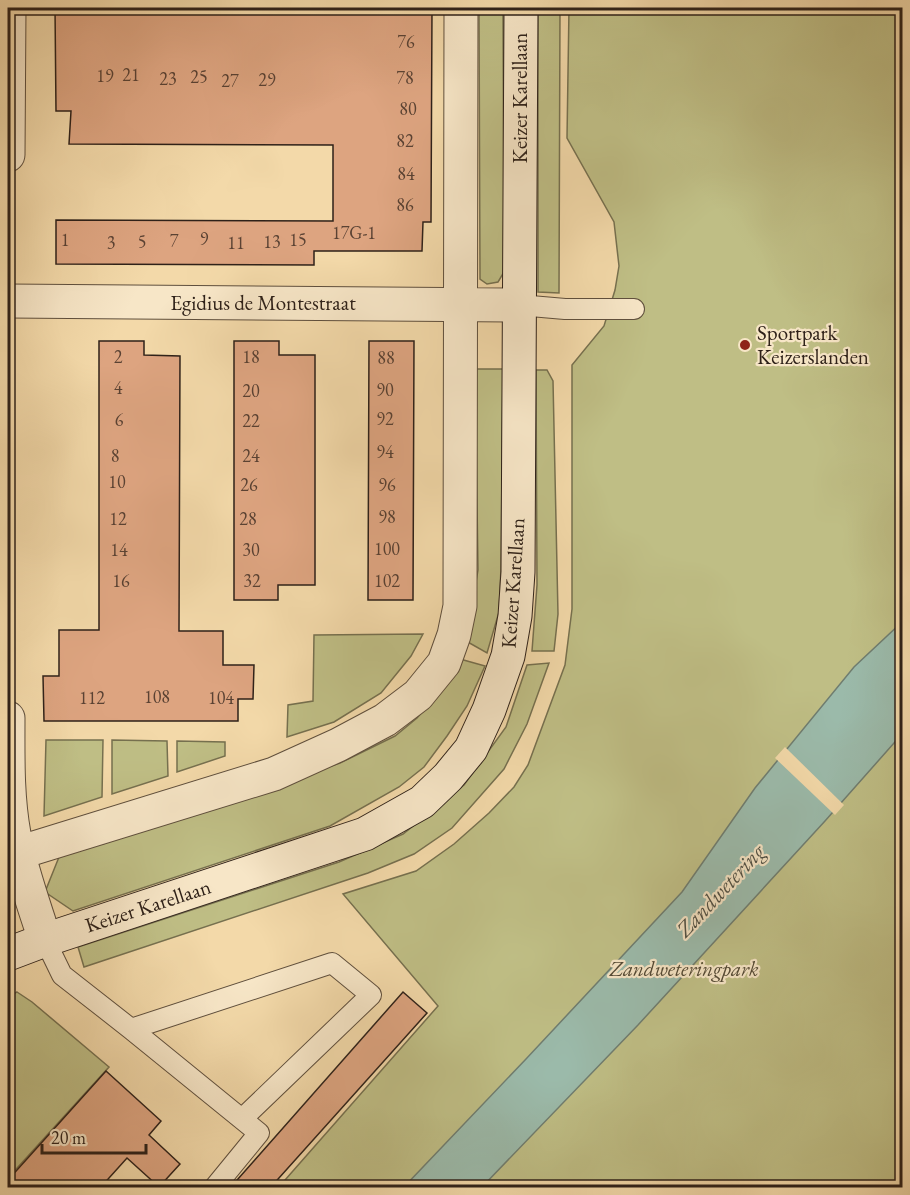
<svg xmlns="http://www.w3.org/2000/svg" width="910" height="1195" font-family="'EB Garamond',serif">
<style>
.green{fill:#bfbe85;stroke:#76704f;stroke-width:1.5}
.water{fill:#9bbaaa;stroke:#6f7d70;stroke-width:1.5}
.pier{fill:#f3d9a9}
.building{fill:#dda480;stroke:#2e2119;stroke-width:1.5}
.lines{fill:none;stroke-linecap:round;stroke-linejoin:round}
.lane-casing{stroke:#5f4f3d;stroke-width:22}
.street-casing{stroke:#5f4f3d;stroke-width:35}
.secondary-casing{stroke:#2e2119;stroke-width:35}
.lane{stroke:#f7e6c7;stroke-width:20}
.street{stroke:#f7e6c7;stroke-width:33}
.secondary{stroke:#f7e6c7;stroke-width:33}
.poi-dot{fill:#8f2418;stroke:#f7e6c7;stroke-width:2}
.labels{text-anchor:middle;stroke-width:4.5;stroke-linejoin:round;paint-order:stroke}
.number-label{font-size:18px;fill:#5a4233}
.street-label{font-size:21px;fill:#2e2119;stroke:#f7e6c7}
.poi-label{font-size:21px;fill:#2e2119;stroke:#f7e6c7;text-anchor:start}
.park-label{font-size:21px;font-style:italic;fill:#524834;stroke:#f7e6c7}
.water-label{font-size:22px;font-style:italic;fill:#4f4f44;stroke:#f7e6c7}
</style>
<rect width="100%" height="100%" fill="#f3d9a9"/>
<filter id="stains"><feTurbulence type="fractalNoise" baseFrequency=".00333" numOctaves="4"/><feColorMatrix values="0 0 0 0 .2 0 0 0 0 .09 0 0 0 0 .02 0 0 0 .5 -.17"/></filter>
<radialGradient id="worn" r=".72"><stop offset=".6" stop-color="#630" stop-opacity="0"/><stop offset="1" stop-color="#630" stop-opacity=".3"/></radialGradient>
<path class="green" d="M 479,8 L 503,8 L 504,272 L 498,282 L 487,284 L 480,279 Z
M 538,8 L 560,8 L 559,293 L 538,292 Z
M 569,8 L 902,8 L 902,1187 L 278,1188 L 438,1006 L 343,894 L 416,871 L 454,844 L 489,813 L 514,787 L 528,765 L 565,665 L 572,609 L 572,365 L 604,326 L 615,290 L 619,266 L 614,222 L 567,138 Z
M 475,369 L 503,369 L 501,568 L 499,612 L 487,653 L 466,641 L 478,570 Z
M 536,370 L 547,370 L 553,381 L 558,614 L 554,651 L 532,651 L 537,585 Z
M 423,634 L 411,656 L 381,693 L 334,722 L 287,737 L 288,705 L 313,701 L 314,635 Z
M 460,659 L 485,666 L 467,706 L 447,736 L 424,767 L 399,787 L 330,826 L 73,911 L 45,892 L 59,857 L 340,763 L 395,736 L 417,718 L 437,695 Z
M 549,663 L 527,724 L 504,769 L 452,828 L 414,854 L 368,873 L 84,967 L 78,947 L 339,862 L 403,834 L 464,785 L 506,727 L 527,665 Z
M 46,740 L 103,740 L 102,797 L 44,816 Z
M 112,740 L 167,741 L 168,776 L 112,794 Z
M 177,741 L 225,742 L 225,756 L 177,772 Z
M 17,992 L 32,1002 L 109,1067 L 8,1178 L 8,998 Z"/>
<path class="water" d="M 902,622 L 902,734 L 825,821 L 638,1025 L 482,1187 L 403,1188 L 526,1059 L 682,892 L 755,788 L 854,667 Z"/>
<path class="pier" d="M 785,747 L 844,805 L 835,815 L 775,758 Z"/>
<path class="building" d="M 55,8 L 432,8 L 431,222 L 423,222 L 422,251 L 314,251 L 314,265 L 56,264 L 56,220 L 333,221 L 333,145 L 69,144 L 71,111 L 56,111 Z
M 99,341 L 144,341 L 144,355 L 180,356 L 179,631 L 223,631 L 223,665 L 254,665 L 253,699 L 238,699 L 238,721 L 44,721 L 43,676 L 59,676 L 59,630 L 99,630 Z
M 234,341 L 279,341 L 279,355 L 315,355 L 315,585 L 278,585 L 278,600 L 234,600 Z
M 369,341 L 414,341 L 413,600 L 368,600 Z
M 403,992 L 427,1013 L 270,1188 L 230,1188 Z
M 106,1071 L 161,1121 L 149,1135 L 180,1164 L 159,1187 L 127,1158 L 100,1188 L 8,1188 L 8,1180 Z"/>
<g class="lines">
<defs>
<path id="lane" d="M 519,305 L 565,309 L 634,309
M 45,940 L 62,975 L 131,1029 L 259,1133 L 214,1188
M 131,1029 L 332,963 L 371,995 L 242,1119"/>
<path id="street" d="M 8,155 L 9,8
M 8,301 L 519,305
M 8,718 C 8,757 7,796 14,834 C 21,870 34,905 45,940
M 18,853 L 274,774 L 338,745 L 385,720 L 418,695 L 444,663 L 454,635 L 460,606 L 461,8"/>
<path id="secondary" d="M 8,954 L 45,940 L 365,834 L 422,802 L 448,777 L 471,749 L 489,710 L 508,656 L 515,616 L 518,572 L 521,8"/>
</defs>
<use href="#lane" class="lane-casing"/>
<use href="#street" class="street-casing"/>
<use href="#secondary" class="secondary-casing"/>
<use href="#lane" class="lane"/>
<use href="#street" class="street"/>
<use href="#secondary" class="secondary"/>
</g>
<circle class="poi-dot" cx="745" cy="345" r="6"/>
<g class="labels">
<g class="number-label">
<text x="406" y="48">76</text>
<text x="131" y="81">21</text>
<text x="105" y="82">19</text>
<text x="199" y="83">25</text>
<text x="405" y="84">78</text>
<text x="168" y="85">23</text>
<text x="267" y="86">29</text>
<text x="230" y="87">27</text>
<text x="408" y="115">80</text>
<text x="405" y="147">82</text>
<text x="406" y="180">84</text>
<text x="405" y="211">86</text>
<text x="354" y="239">17G-1</text>
<text x="204" y="245">9</text>
<text x="65" y="246">1</text>
<text x="298" y="246">15</text>
<text x="174" y="247">7</text>
<text x="142" y="248">5</text>
<text x="272" y="248">13</text>
<text x="111" y="249">3</text>
<text x="236" y="249">11</text>
<text x="118" y="363">2</text>
<text x="251" y="363">18</text>
<text x="386" y="364">88</text>
<text x="118" y="394">4</text>
<text x="385" y="396">90</text>
<text x="251" y="397">20</text>
<text x="385" y="425">92</text>
<text x="119" y="426">6</text>
<text x="251" y="427">22</text>
<text x="385" y="458">94</text>
<text x="115" y="462">8</text>
<text x="251" y="462">24</text>
<text x="117" y="488">10</text>
<text x="249" y="491">26</text>
<text x="387" y="491">96</text>
<text x="387" y="523">98</text>
<text x="118" y="525">12</text>
<text x="248" y="525">28</text>
<text x="387" y="555">100</text>
<text x="119" y="556">14</text>
<text x="251" y="556">30</text>
<text x="121" y="587">16</text>
<text x="252" y="587">32</text>
<text x="387" y="587">102</text>
<text x="157" y="703">108</text>
<text x="92" y="704">112</text>
<text x="221" y="704">104</text>
</g>
<g class="street-label">
<text transform="translate(520 98) rotate(-90)" y="7">Keizer Karellaan</text>
<text x="263" y="310">Egidius de Montestraat</text>
<text transform="translate(513 583) rotate(-86)" y="7">Keizer Karellaan</text>
<text transform="translate(148 906) rotate(-18)" y="7">Keizer Karellaan</text>
</g>
<g class="poi-label">
<text x="757" y="340">Sportpark<tspan x="757" dy="24">Keizerslanden</tspan></text>
</g>
<g class="park-label">
<text x="684" y="976">Zandweteringpark</text>
</g>
<g class="water-label">
<text transform="translate(720 890) rotate(-47)" y="8">Zandwetering</text>
</g>
</g>
<rect width="910" height="1195" fill="none" stroke="#f3d9a9" stroke-width="30"/>
<rect x="9" y="9" width="892" height="1177" fill="none" stroke="#2e2119" stroke-width="3"/>
<rect x="15" y="15" width="880" height="1165" fill="none" stroke="#2e2119" stroke-width="1.5"/>
<path d="M42 1144v9h104v-9" fill="none" stroke="#2e2119" stroke-width="3"/>
<text x="51" y="1144" font-size="18" fill="#2e2119" stroke="#f7e6c7" stroke-width="4.5" paint-order="stroke">20 m</text>
<rect width="100%" height="100%" filter="url(#stains)"/>
<rect width="100%" height="100%" fill="url(#worn)"/>
</svg>
